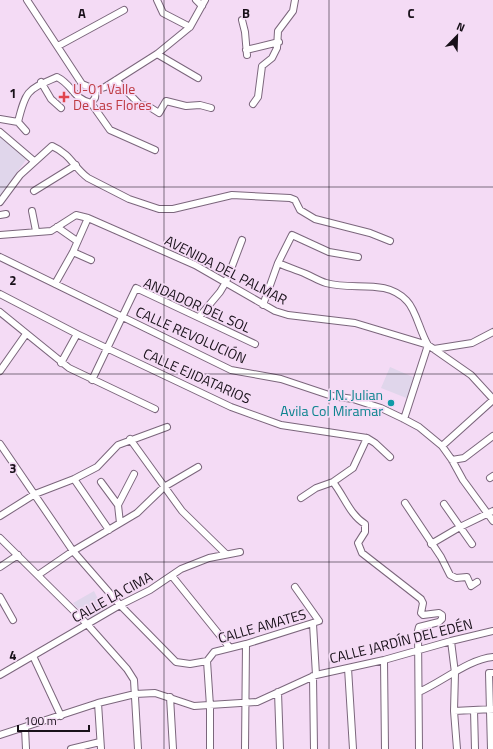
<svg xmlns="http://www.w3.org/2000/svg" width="493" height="749" font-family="'Titillium Web',sans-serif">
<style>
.education{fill:#e0d6eb}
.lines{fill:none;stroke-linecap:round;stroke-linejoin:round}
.minor-casing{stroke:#7b667c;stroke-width:8}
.minor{stroke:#fff;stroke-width:6}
.grid{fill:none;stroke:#181019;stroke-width:1;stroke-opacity:0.55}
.health-dot{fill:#e0444e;stroke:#f4dbf5;stroke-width:1.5}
.culture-dot{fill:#0f9aa8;stroke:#f4dbf5;stroke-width:1.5}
.labels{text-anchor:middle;stroke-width:3.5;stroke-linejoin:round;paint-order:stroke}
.health-label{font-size:14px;fill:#be3a42;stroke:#f4dbf5;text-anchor:start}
.street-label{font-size:14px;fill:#181019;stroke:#f4dbf5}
.culture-label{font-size:14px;fill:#0d838f;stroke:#f4dbf5;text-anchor:end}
.grid-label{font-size:13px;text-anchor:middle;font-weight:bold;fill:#181019;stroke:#f4dbf5;stroke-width:3.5;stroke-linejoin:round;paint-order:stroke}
</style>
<rect width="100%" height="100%" fill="#f4dbf5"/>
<path class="education" d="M 0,134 L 28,157 L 0,196 Z
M 390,367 L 413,377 L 409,399 L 381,388 Z
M 94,591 L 104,611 L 87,619 L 73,603 Z"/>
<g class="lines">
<defs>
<path id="minor" d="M 27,0 L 82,84 L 96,90
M 157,0 L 163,13 L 190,27
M 196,0 L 202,6
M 242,20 L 245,32 L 247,55
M 58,46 L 124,10
M 246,50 L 279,42
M 157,54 L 198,78
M 116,80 L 140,105 L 148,106 L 159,113 L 166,101 L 186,106 L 200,105 L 211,108
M 41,82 L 51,99 L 61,108
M 96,90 L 105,87 L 157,54 L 190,27 L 205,0
M 91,103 L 110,130 L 155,150
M 253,104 L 258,97 L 262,66 L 272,58 L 277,48 L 278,31 L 293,11 L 295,0
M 0,119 L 18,122 L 26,131
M 18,122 C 26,89 28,90 57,77 C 73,85 72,98 91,103 L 95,98 L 96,90
M 0,132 L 34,161
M 34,191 L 76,165
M 0,202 L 20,175 L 52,146 C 72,155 73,167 88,178 L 129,199 L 159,209 L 173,209 L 232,195 L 290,198 L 295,200 L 300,210 L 315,219 L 370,233 L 390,241
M 32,211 L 36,231
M 0,215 L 6,214
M 57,227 L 77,241
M 0,235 L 51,231 L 76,215 L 88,218 L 195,265 L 275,311 L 288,315 L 355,323 L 428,345 L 471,375 L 493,399
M 73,252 L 91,260
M 0,257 L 231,370 L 281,379 L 332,396 L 353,399 L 381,408 L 404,419 L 419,427 L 442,446 L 452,460 L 463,480 L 493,521
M 278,263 C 287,267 297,270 306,274 C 313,277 319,281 326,283 C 353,291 386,278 407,301 C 416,310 420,332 428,345 L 404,419
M 55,284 L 73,252 L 88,218
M 0,294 L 77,334 L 231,407 L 281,425 L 367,438 L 375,443 L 390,457
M 263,305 L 278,263 L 292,235 L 329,252 L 358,257
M 0,312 L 69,368 L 155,409
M 199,317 L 220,292 L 226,282 L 242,240
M 434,349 L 472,343 L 493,332
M 61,363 L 77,334
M 0,371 L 26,334
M 92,380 L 136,288 L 255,344
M 130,439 L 182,511 L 226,554
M 0,444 L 73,551 L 120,605 L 176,662 L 190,664 L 207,661
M 442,446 L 493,400
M 452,460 L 464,458 L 493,436
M 490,478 L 493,476
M 74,479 L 109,530
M 101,482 L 118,505
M 333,482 C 344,496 350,515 365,524 L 365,532 L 358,543 L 362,553 L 421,599 L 423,603 L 421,613 L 423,615 L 439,613 L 442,615 L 442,619 L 439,622 L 419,627 L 418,631 L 419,749
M 301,498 L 316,488 L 333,482 L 353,468 L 367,438
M 405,503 L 441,557 L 450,575 L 456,578 L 467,577 L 471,586 L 477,582
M 444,504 L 472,544
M 0,516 L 35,494 L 74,479 L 97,467 L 118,445 L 167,427
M 120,523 L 118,505 L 134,474
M 0,538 L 87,624 L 127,669 L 134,680 L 138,749
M 431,544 L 460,527 L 493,511
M 0,567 L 18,555
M 38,575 L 73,551 L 137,513 L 164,487 L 198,467
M 172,576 L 230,648
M 0,597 L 13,620
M 313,624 L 316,675
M 451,641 L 455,673 L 454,711 L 457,749
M 33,656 L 61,716
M 384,660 L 385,749
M 348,668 L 353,749
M 0,675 L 120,605 L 150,590 L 181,569 L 209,558 L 240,552
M 313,676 L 314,749
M 278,692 L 280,749
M 419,692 C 442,682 469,659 493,657
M 170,697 L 173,749
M 98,703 L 101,749
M 474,710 L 475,749
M 454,711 L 493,709
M 25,728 L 26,749
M 0,735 L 98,703 L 135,694 L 155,693 L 194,706 L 257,702 L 316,675 L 384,660 L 451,641 L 493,631
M 71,749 L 100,742
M 210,749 L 210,706 L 207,661 L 214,652 L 246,644 L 319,621 L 295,587
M 245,749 L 246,644
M 491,749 L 489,673 L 493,673"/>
</defs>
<use href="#minor" class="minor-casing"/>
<use href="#minor" class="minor"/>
</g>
<path class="grid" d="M 164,0 L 164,749M 329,0 L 329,749M 0,187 L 493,187M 0,374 L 493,374M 0,562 L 493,562"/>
<path class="health-dot" d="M62 91h4v4h4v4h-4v4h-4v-4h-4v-4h4z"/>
<circle class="culture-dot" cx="391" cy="403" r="4"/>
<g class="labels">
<g class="health-label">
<text x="73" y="94">U-01 Valle<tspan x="73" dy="16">De Las Flores</tspan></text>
</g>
<g class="street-label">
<text transform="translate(226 270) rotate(27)" y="5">AVENIDA DEL PALMAR</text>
<text transform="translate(197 305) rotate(24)" y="5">ANDADOR DEL SOL</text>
<text transform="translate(191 335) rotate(24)" y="5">CALLE REVOLUCIÓN</text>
<text transform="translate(197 376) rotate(24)" y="5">CALLE EJIDATARIOS</text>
<text transform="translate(112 597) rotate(-29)" y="5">CALLE LA CIMA</text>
<text transform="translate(262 626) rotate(-16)" y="5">CALLE AMATES</text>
<text transform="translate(401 641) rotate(-14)" y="5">CALLE JARDÍN DEL EDÉN</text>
</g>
<g class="culture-label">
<text x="383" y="400">J.N. Julian<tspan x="383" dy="16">Avila Col Miramar</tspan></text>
</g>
</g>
<g class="grid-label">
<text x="82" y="18">A</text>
<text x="246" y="18">B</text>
<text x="411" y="18">C</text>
<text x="13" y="98">1</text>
<text x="13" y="285">2</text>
<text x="13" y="473">3</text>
<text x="13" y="660">4</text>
</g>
<g transform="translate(457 36) rotate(23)" stroke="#f4dbf5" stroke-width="3" paint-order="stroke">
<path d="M0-3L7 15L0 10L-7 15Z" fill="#181019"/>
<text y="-6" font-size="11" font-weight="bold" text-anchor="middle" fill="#181019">N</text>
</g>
<path d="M18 725v6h71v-6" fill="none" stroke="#181019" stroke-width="2"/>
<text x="24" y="725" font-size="12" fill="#181019" stroke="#f4dbf5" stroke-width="3" paint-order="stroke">100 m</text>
</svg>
